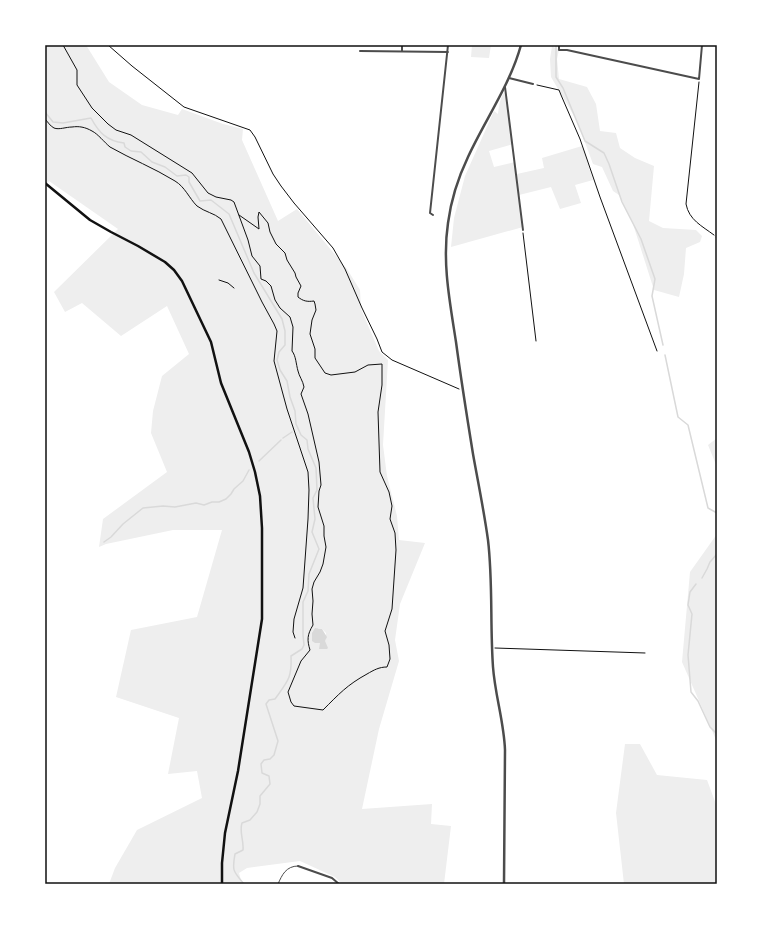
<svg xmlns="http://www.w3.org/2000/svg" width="762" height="929" font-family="'Titillium Web',sans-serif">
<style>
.green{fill:#eee;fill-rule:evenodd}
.water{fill:#d9d9d9}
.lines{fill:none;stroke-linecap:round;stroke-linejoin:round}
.stream{stroke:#d9d9d9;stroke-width:1.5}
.path{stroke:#111;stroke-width:1}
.service{stroke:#4c4c4c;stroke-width:1}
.minor{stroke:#4c4c4c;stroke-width:2}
.tertiary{stroke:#4c4c4c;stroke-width:2.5}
.secondary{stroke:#111;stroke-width:2.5}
.neatline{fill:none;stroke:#111;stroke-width:1.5}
</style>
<rect width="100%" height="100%" fill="#fff"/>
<path class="green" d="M 45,45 L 86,45 L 109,82 L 142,105 L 178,115 L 182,109 L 223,124 L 243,129 L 242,140 L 278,221 L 297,209 L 347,269 L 360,290 L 361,309 L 379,351 L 388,360 L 383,445 L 387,476 L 397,516 L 399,540 L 425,543 L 400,604 L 395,640 L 399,661 L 379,729 L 362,809 L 432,804 L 431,824 L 451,826 L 444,884 L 342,884 L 335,877 L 300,861 L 247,868 L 239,873 L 242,884 L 109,884 L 115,868 L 137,830 L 202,798 L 197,771 L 168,774 L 179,718 L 116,697 L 131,630 L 197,617 L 222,530 L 173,530 L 106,544 L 99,547 L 103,519 L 167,472 L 151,433 L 153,411 L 162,376 L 189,354 L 167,306 L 121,336 L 82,303 L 65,312 L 54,292 L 118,229 L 49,181 L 45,186 ZM 318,628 L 322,629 L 326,633 L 326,639 L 321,645 L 320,643 L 315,643 Z
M 472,45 L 491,45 L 489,58 L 471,57 Z
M 552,46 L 559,50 L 557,59 L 559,79 L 587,87 L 596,104 L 600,131 L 616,133 L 620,148 L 635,158 L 654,166 L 649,221 L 663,228 L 696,230 L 702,236 L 700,242 L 686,248 L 684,274 L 679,297 L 654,290 L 633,224 L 619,195 L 613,191 L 602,167 L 593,164 L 577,121 L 551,77 L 550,59 Z
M 506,91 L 513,144 L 489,151 L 494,167 L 515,162 L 517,174 L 544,168 L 542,158 L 582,146 L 593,180 L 575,185 L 581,203 L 560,209 L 551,187 L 519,195 L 523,227 L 451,247 L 454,218 L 465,176 L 494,111 L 498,114 C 499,106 500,96 506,91 Z
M 717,438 L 717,467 L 708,445 Z
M 717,534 L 717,742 L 682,662 L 690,572 Z
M 625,744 L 640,744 L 657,775 L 707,780 L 717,807 L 717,884 L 624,884 L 616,813 Z"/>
<path class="water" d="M 315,628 L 322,629 L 327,637 L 325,641 L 328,648 L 327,649 L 319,649 L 320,643 L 315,643 L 312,641 L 312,633 Z"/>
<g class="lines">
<path class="stream" d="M 556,45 L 556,77 L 563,88 L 585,141 L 604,153 L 609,164 L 622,202 L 641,239 L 655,279 L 652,296 L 663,345
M 45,112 L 53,122 L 63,123 L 91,118 C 99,133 107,141 124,143 L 125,147 L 131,151 L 141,152 L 152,162 L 165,167 L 177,176 L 186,175 L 189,177 L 189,182 L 200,201 L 211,200 L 229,214 L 254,273 L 282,319 L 285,331 L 285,345 L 279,352 L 277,360 L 280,370 L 287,381 L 290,397 L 295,411 L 296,424 L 301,435 L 307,440 L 308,449 L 316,468 L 317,490 L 313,498 L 315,519 L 312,532 L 319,549 L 309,574 L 308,591 L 303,602 L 303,635 L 304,645 L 302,649 L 291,656 C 292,678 288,681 275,699 L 269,700 L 266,704 L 278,741 L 274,755 L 270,759 L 264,760 L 261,764 L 262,773 L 269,776 L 270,784 L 260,796 L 260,804 L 257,812 L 250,820 L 242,823 C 239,832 244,840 243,850 L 235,854 C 232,871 233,871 244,884
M 665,355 L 678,417 L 688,425 L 708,508 L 717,513
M 283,438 L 292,432
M 259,461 L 281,440
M 104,542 L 111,537 L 123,524 L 143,508 L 163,506 L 175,507 L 196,503 L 204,505 L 212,502 L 219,502 L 226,499 L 231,494 L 234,489 L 243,481 L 249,470
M 702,578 L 707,569 L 710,562 L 717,554
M 696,584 L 690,592 L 688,605 L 692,614 L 688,655 L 691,692 L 698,701 L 710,727 L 717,734"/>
<path class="path" d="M 63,45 L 77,70 L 77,85 L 92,108 L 108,124 L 116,130 L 131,135 L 192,173 L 208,193 L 216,197 L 231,200 L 234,202 L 248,240 L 252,256 L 260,266 L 261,279 L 266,281 L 271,286 L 275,300 L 280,308 L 290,317 L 293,327 L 292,351 C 296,356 296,364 298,371 C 299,376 303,381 304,387 L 301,394 L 308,414 L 319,462 L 321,485 L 319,491 L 318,507 L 324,526 L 324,536 L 326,547 L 323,564 L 320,572 L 314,582 L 312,589 L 313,601 L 312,614 L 313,625 C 307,635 307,640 310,650 L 301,661 L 288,692 L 291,702 L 294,706 L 323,710 C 339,694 347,685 367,674 C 374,670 379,667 387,667 L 390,659 L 389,645 L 385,631 L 392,609 L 396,550 L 395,533 L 390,519 L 392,506 L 389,492 L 380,472 L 378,412 L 382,385 L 382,364 L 368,365 L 355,372 L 331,375 L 325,373 L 315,358 L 315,349 L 310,334 L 312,320 L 316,310 L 315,304 L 314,301 C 307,302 303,301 298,297 L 298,293 L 301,286 L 296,277 L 295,273 L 287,260 L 285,253 L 276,244 L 270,232 L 268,223 L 259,212 L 258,217 L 259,229 L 239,215
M 108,45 L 132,66 L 184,107 L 250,130 L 255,137 L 273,174 L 281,186 L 294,203 L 333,248 L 345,269 L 362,308 L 377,339 L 382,352 L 392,360 L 459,389
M 699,82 L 686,204 C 689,220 702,226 714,235
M 537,85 L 559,90 L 561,95 L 580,139 L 600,197 L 657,351
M 45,119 C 48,122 50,126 54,128 C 59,130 66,127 72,127 C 79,126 85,127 92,131 C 98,134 104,142 110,147 C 131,159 154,168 175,181 C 185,187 189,198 197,206 C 205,212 214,213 221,219 L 262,302 L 274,324 L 277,331 L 274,361 L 287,409 L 308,472 L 309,490 L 308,519 L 303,588 L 294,619 L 293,632 L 295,638
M 523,233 L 536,341
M 219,280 L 228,283 L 234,288
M 495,648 L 645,653"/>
<path class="service" d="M 716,237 L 717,237
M 278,884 C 282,875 286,866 298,866"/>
<path class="minor" d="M 559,45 L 559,50 L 567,50 L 699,79 L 702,45
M 360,51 L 448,52
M 402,51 L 402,45
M 509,78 L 533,84
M 505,87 L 523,230
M 433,215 L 430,213 L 448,45
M 298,866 L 332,878 L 339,884"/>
<path class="tertiary" d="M 504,884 L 505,750 C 504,722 495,695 493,667 C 490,625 493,582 488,540 C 484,511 478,482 473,454 C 467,417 461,379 456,342 C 450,303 442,263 448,223 C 451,200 458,178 468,157 C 485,120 510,85 521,45"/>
<path class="secondary" d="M 45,183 L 90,220 L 111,232 L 138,246 L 165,262 L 174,270 L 182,281 L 211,342 L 221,383 L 249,452 L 255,472 L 260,496 L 262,528 L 262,619 L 238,771 L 225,833 L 222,863 L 222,884"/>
</g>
<rect width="762" height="929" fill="none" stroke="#ffffff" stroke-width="92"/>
<rect x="46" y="46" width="670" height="837" class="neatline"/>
</svg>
